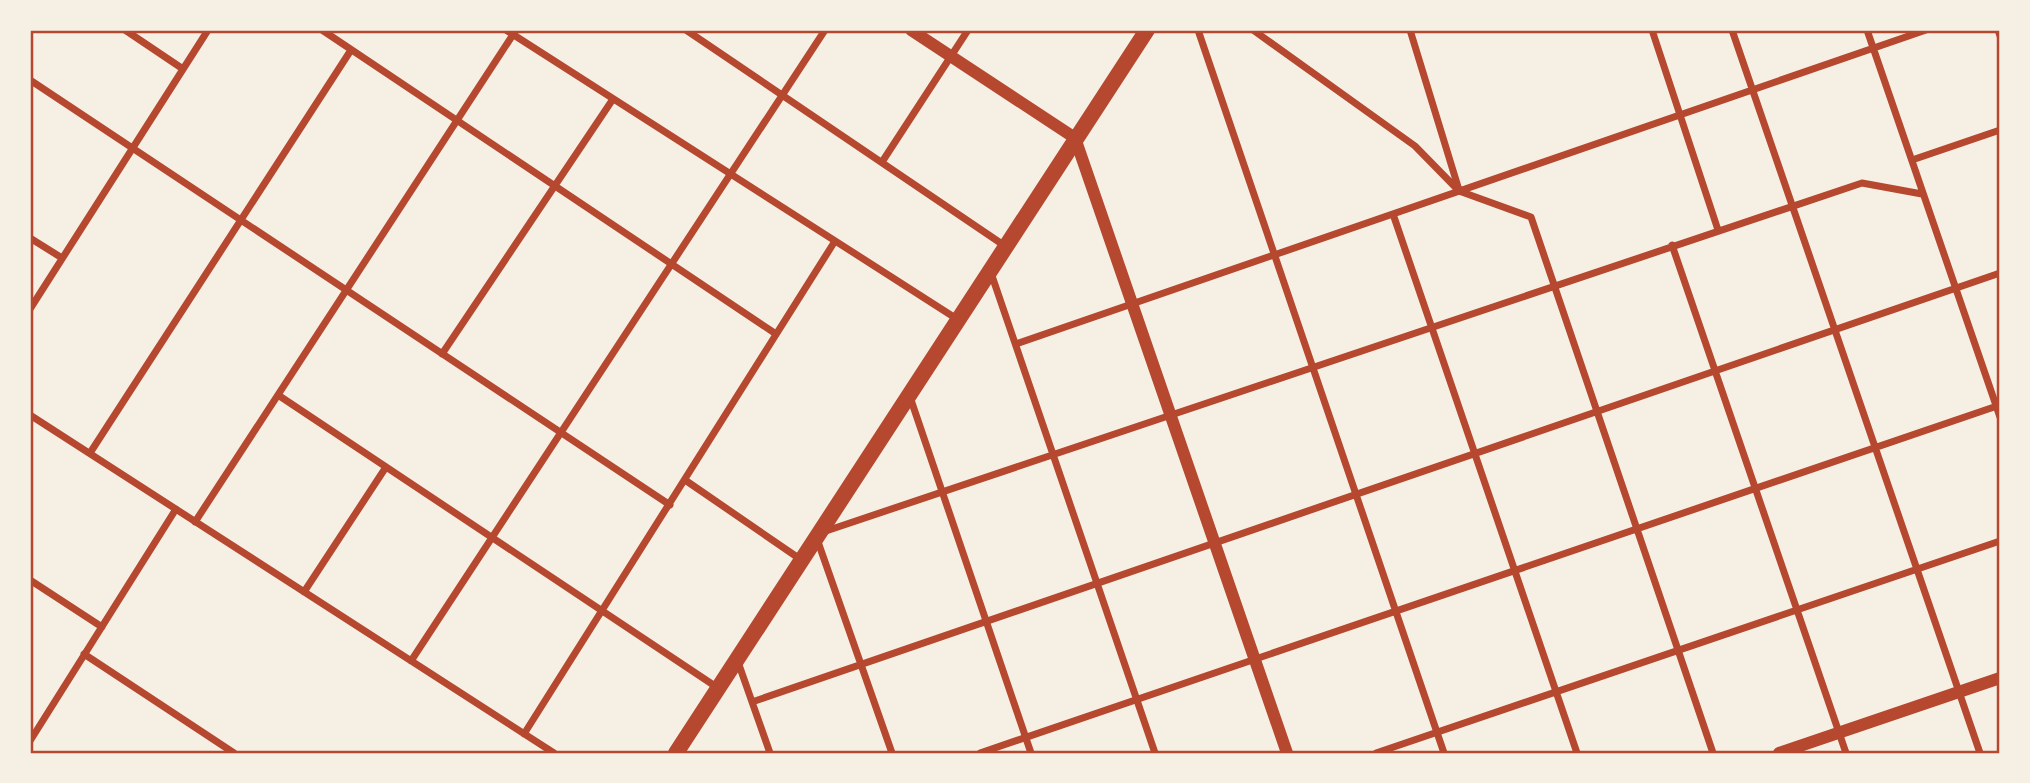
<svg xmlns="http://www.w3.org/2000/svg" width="2030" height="783" font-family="Rubik,sans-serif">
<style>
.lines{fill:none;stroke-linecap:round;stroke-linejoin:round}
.minor{stroke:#b5482f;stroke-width:7}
.tertiary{stroke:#b5482f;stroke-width:12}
.primary{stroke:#b5482f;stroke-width:16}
.neatline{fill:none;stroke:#b5482f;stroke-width:2.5}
</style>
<rect width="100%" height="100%" fill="#f6efe4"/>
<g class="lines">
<path class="minor" d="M 125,30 L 183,69
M 322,30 L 776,334
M 506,30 L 957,319
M 686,30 L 1005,246
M 1198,30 L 1444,753
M 1253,30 L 1415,146 L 1459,191 L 1531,217 L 1713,753
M 1410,30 L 1459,190
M 1652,30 L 1718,230
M 1732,30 L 1980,753
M 1867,30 L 2000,417
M 1998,30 L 2000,36
M 30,80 L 670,505
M 1912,160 L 2000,130
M 882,162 L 968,30
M 1393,214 L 1577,753
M 30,238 L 62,258
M 1672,245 L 1846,753
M 991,273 L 1155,753
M 30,309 L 208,30
M 1016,344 L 1926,30
M 442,354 L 613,99
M 278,395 L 718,688
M 910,397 L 1031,753
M 30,415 L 554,753
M 90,453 L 351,50
M 685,480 L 800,559
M 195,522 L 516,30
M 823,532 L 1862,183 L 1922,194
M 817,539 L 892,753
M 30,580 L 102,627
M 304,592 L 386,467
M 84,654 L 234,753
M 411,661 L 825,30
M 738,662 L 770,753
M 752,702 L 2000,273
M 524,734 L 835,241
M 30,741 L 176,509
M 980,753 L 2000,405
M 1376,753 L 2000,541"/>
<path class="tertiary" d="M 911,30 L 1075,138 L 1287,753
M 1779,753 L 2000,678"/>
<path class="primary" d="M 676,753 L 1147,30"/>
</g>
<rect width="2030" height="783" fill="none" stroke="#f6efe4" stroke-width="63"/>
<rect x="32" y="32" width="1966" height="720" class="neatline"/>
</svg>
